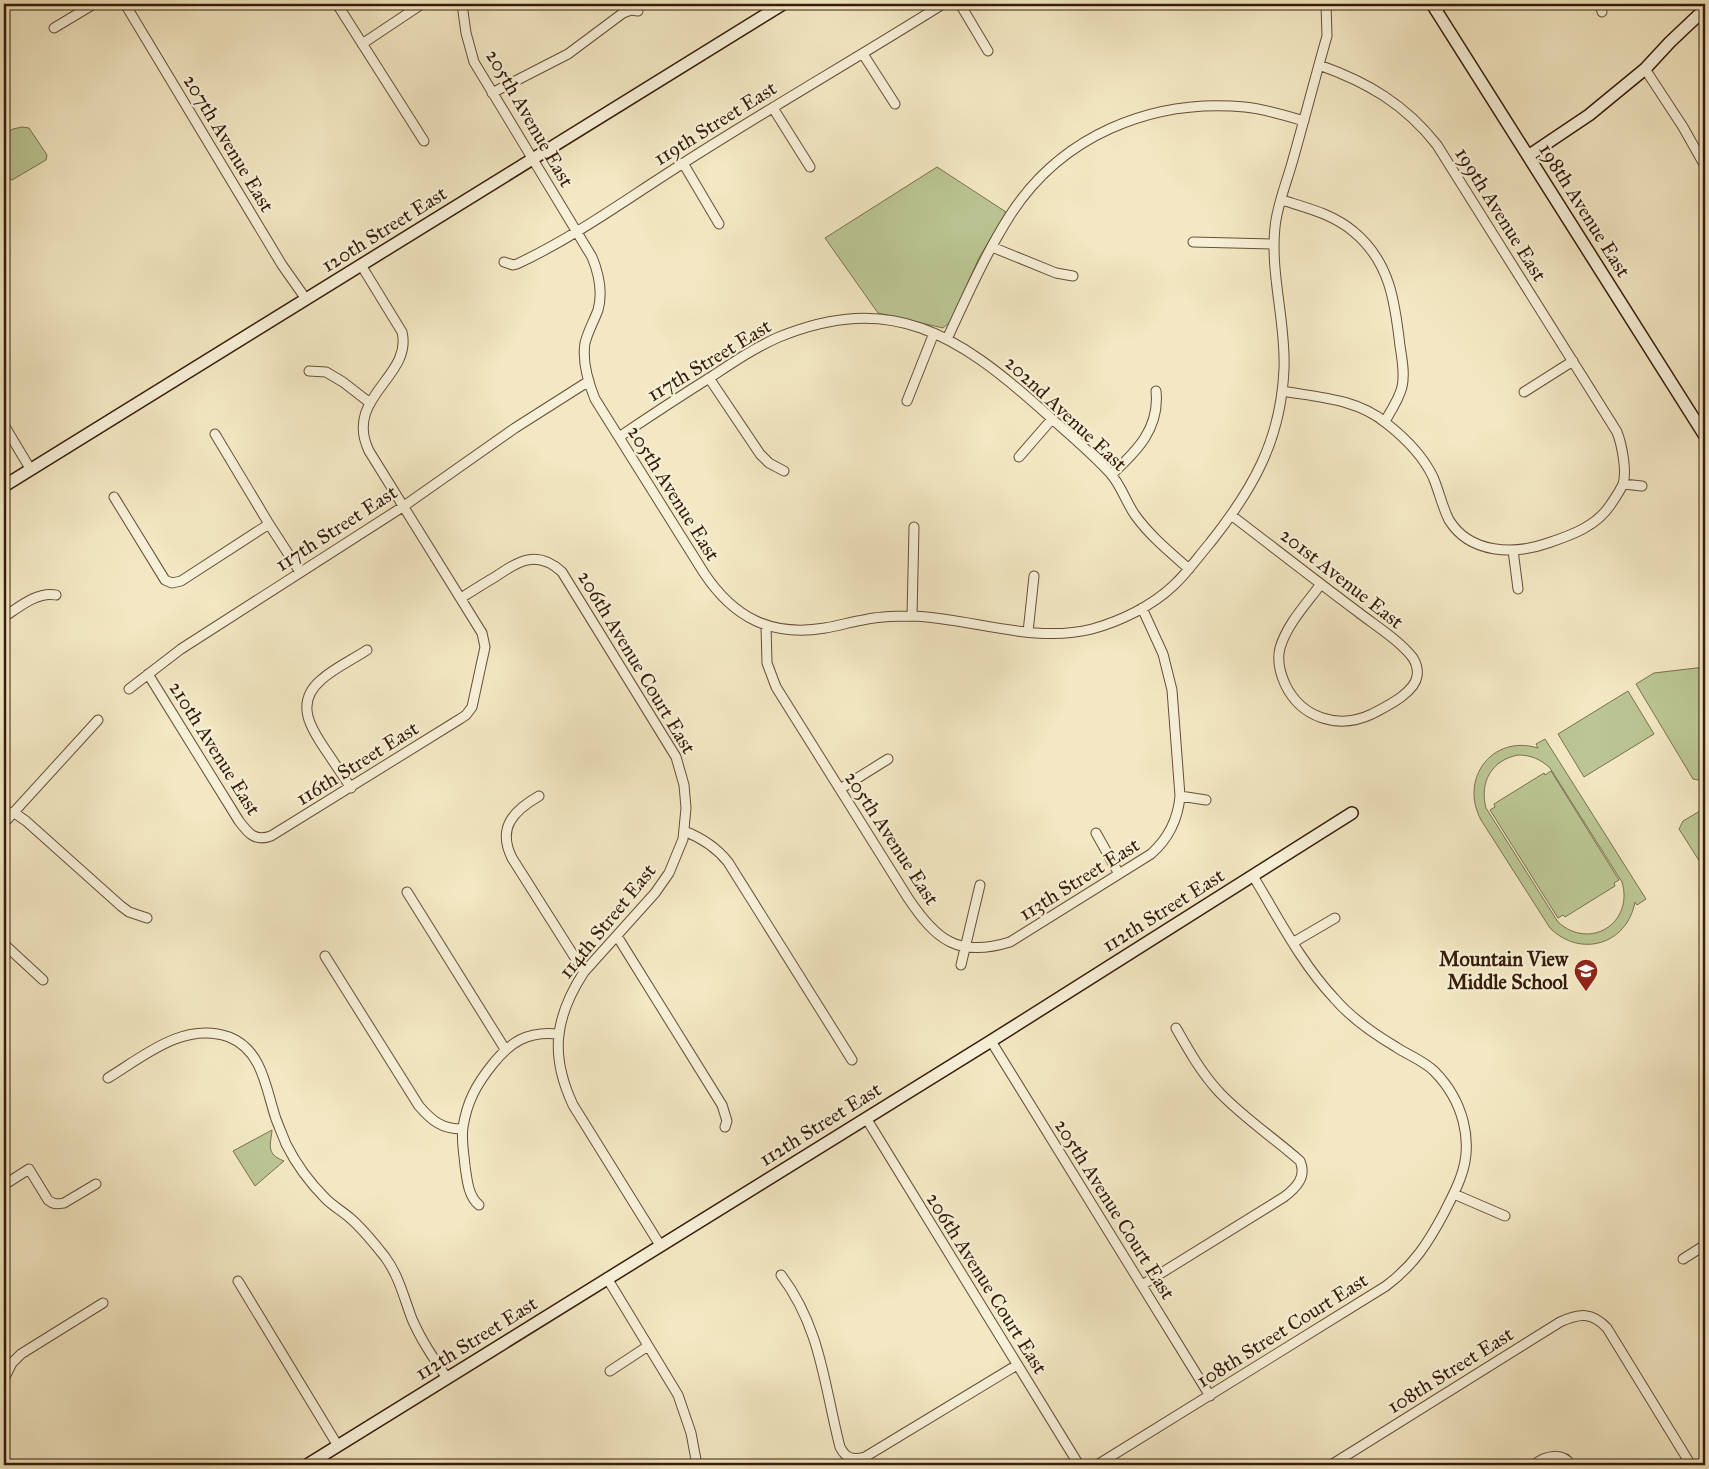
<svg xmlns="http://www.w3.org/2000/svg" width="1709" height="1469" font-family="'IM FELL Great Primer',serif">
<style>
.green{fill:#bbc694;stroke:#78714e;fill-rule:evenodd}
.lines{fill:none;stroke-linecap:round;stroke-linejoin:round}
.street-casing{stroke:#654f38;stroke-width:11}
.secondary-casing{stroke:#361c09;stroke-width:14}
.street{stroke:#f7f0d8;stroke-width:9}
.secondary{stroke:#f7f0d8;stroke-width:11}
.labels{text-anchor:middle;stroke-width:4.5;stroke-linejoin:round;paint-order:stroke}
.street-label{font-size:20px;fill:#361c09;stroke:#f7f0d8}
.poi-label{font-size:20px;font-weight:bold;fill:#361c09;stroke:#f7f0d8;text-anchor:end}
</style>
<rect width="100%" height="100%" fill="#f3e8c3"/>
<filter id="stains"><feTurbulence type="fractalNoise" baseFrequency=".004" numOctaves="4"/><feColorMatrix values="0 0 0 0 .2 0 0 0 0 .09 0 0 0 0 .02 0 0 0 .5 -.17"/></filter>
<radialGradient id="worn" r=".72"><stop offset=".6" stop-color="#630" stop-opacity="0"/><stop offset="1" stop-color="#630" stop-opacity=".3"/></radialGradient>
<path class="green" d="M 22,127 L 29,128 L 47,155 L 46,160 L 12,180 L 8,178 L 4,171 L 4,134 L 13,129 Z
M 937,167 L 1006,212 L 979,258 L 950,322 L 943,328 L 878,313 L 825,238 Z
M 1705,667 L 1705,780 L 1704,781 L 1693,779 L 1636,684 L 1654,673 Z
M 1628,691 L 1654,734 L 1584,777 L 1558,734 Z
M 1545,739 L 1646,899 L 1637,905 L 1635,902 C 1627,945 1580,958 1550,928 L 1481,820 C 1459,779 1492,734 1538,748 L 1536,744 ZM 1518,755 C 1531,755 1540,759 1550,768 L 1622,882 C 1634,923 1590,951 1558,922 L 1486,808 C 1479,782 1492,760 1518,755 Z
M 1551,771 L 1619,880 L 1614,883 L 1615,886 L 1565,917 L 1563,915 L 1558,918 L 1490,810 L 1495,807 L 1494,804 L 1544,773 L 1545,775 Z
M 1705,808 L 1705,870 L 1679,829 L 1683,821 Z
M 272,1130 C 271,1144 265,1154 284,1161 L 255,1186 L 233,1151 Z"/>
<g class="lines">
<defs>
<path id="street" d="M 125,4 L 282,265 L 306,299
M 337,4 L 424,141
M 462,4 L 466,33 L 474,62 L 592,257 C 599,274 603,292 598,310 C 594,321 588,331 585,343 C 582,362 588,382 595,399 L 704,573 C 734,618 771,637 825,628 C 838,626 850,622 863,620 C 879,616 896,616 912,616 C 971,618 1033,644 1092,629 C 1121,621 1152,606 1174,585 C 1187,573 1198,557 1210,543 C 1253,489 1281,440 1284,369 C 1286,322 1270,275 1275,227 C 1277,206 1286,184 1292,163 C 1304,121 1315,78 1327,36 L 1326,4
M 960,4 L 988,51
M 1600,4 L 1602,12
M 1436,9 L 1445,4
M 54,28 L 94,4
M 362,44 L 422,4
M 863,54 L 895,104
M 1645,69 L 1683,127 L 1705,166
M 492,93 L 568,54 L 623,13 L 631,10 L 638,11
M 773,108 L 810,167
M 683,163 L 719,224
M 1282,200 C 1307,208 1333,214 1354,232 C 1390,262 1395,302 1400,346 C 1402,359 1405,374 1402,387 C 1399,399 1391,411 1385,421
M 1193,242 L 1274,244
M 992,247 L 1056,273 L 1073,276
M 504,262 L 513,265 L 517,264 C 575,237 628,198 682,164 C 768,109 857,58 943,4
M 947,339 C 966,298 985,255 1009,217 C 1060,136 1151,98 1245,107 C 1265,109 1284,115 1304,121
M 309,371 L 326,372 L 343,382 L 370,403
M 709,378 L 760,454 L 769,463 L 784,471
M 1282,391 C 1317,397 1358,399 1386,423 C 1404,437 1423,456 1433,477 C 1439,491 1442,506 1449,520 C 1470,554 1514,555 1548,543 C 1572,535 1597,526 1611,504 C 1615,498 1620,491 1623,484 C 1627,471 1622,445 1617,432 L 1437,145 C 1405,104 1367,82 1319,65
M 1524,392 L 1573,361
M 907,401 L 934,333
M 4,425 L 31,470
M 215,434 L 269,524 L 300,572
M 619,437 C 650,416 682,395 714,375 C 735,361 756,347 779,337 C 891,291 958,335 1041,409 C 1064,430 1089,450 1110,473 C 1121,485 1126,502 1135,515 C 1150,536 1170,552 1189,569
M 1019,457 L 1052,419
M 1112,474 C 1137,451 1160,428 1156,391
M 1623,484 L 1642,486
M 114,497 L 165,580 L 172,583 L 181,581 L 269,524
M 1231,515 C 1273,547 1315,580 1358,612 C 1376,626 1399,640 1413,658 C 1416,663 1418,670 1417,676 C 1415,693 1385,707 1372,714 C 1338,730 1301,718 1285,684 C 1280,673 1277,660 1280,648 C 1287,624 1307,603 1321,584
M 1513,550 L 1518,589
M 461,598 C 472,591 483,584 495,577 C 519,561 537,549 562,572 L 676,757 L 684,785 L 686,808 L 683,839 L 669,873 L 655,893 L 584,972 C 554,1018 550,1056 573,1105 L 660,1245
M 912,616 L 914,527
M 4,617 C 19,607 38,591 56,595
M 766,626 L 767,663 L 776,687 L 908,898 C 936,940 958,958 1010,942 L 1151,854 C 1169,838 1178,819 1180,796 L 1172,690 L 1163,654 L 1142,608
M 1028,632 L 1034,576
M 148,674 L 239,821 C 248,833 255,842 271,836 L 460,719 L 466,715 L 472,707 L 485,647 L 482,633 L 369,451 C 343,397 413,377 402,332 L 361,265
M 129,689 L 181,649 L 404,506 L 515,428 L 589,381
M 351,788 C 343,776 335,764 327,752 C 311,729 294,703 321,680 C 334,668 352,660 367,650
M 840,789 L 888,759
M 539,796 C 513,811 497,828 512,858 L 584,972
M 1180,796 L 1206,800
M 13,812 L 26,821 L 121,906 L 129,912 L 147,918
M 4,823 L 98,720
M 684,831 C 702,838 716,847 728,862 L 852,1060
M 1096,833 L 1119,874
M 407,892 L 505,1049
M 617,936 L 722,1105 L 727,1121 L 725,1127
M 1294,942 L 1335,918
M 4,944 L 43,980
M 325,956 L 419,1106 C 432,1121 442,1129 462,1129
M 961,965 L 980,885
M 991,1041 L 1210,1396
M 108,1078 C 144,1056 184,1021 229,1037 C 263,1050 266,1090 276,1119 C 279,1127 283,1136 286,1144 C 296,1164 310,1183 326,1199 C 333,1206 342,1211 350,1218 C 363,1229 374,1243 385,1257 C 399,1276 404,1298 412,1319 C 421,1340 434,1359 447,1378
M 866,1118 L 1079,1465
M 4,1185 L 29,1169 L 48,1200 C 54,1205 58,1204 64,1203 L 96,1184
M 1454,1194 L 1505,1216
M 479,1205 C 468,1196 467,1179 465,1166 C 464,1153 461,1140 463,1127 C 467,1102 476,1085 492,1065 C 510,1042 527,1031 558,1034
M 1683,1259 L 1705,1245
M 781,1275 C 821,1328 824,1385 840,1447 C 846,1459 853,1460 865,1457 L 1017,1365
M 607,1278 L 678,1395 L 691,1433 L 697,1465
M 238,1281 L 338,1446
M 1142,1285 L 1284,1197 C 1296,1188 1307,1177 1300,1161 C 1274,1138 1244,1118 1220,1093 C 1202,1074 1189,1051 1176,1028
M 610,1371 L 648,1346
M 4,1379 L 12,1363 L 21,1354 L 103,1303
M 1097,1465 L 1386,1286 C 1414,1265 1428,1243 1444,1213 C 1450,1201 1456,1190 1460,1179 C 1475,1141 1462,1099 1434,1071 C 1424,1061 1408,1055 1396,1047 C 1374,1034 1351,1018 1334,998 C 1301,963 1278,917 1253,876
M 1331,1465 L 1560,1322 C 1580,1313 1592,1312 1607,1328 L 1691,1465
M 1534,1465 C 1545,1455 1563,1452 1571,1465"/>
<path id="secondary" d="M 1432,4 L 1705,436
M 1528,156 L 1589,115 L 1645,69 L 1670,42 L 1705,9
M 4,486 L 783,4
M 307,1465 L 991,1041 L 1352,813"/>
</defs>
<use href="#street" class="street-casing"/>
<use href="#secondary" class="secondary-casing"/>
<use href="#street" class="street"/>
<use href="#secondary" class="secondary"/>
</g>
<defs>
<symbol id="school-pin" viewBox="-11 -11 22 30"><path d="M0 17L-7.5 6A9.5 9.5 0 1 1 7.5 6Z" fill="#8f2418" stroke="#f7f0d8"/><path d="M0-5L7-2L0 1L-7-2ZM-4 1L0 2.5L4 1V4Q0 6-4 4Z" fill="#fff"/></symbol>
</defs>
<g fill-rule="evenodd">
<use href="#school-pin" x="1572" y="957" width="28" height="38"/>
</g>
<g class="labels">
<g class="street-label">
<text transform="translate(530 118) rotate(60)" y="7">205th Avenue East</text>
<text transform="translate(715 123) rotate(-32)" y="7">119th Street East</text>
<text transform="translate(229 143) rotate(59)" y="7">207th Avenue East</text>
<text transform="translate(1585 210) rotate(58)" y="7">198th Avenue East</text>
<text transform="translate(1501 214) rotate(58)" y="7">199th Avenue East</text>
<text transform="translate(384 229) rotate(-32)" y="7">120th Street East</text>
<text transform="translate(709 360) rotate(-31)" y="7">117th Street East</text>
<text transform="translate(1066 413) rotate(43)" y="7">202nd Avenue East</text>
<text transform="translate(674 493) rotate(58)" y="7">205th Avenue East</text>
<text transform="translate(336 528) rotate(-33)" y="7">117th Street East</text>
<text transform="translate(1342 578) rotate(38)" y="7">201st Avenue East</text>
<text transform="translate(637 662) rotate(59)" y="7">206th Avenue Court East</text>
<text transform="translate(215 748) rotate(58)" y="7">210th Avenue East</text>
<text transform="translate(357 763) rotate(-32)" y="7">116th Street East</text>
<text transform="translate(892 838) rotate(57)" y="7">205th Avenue East</text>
<text transform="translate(1079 879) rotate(-32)" y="7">113th Street East</text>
<text transform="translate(1163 910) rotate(-32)" y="7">112th Street East</text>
<text transform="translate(607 921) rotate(-51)" y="7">114th Street East</text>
<text transform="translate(820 1124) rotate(-32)" y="7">112th Street East</text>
<text transform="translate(1115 1209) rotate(58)" y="7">205th Avenue Court East</text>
<text transform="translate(987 1283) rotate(58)" y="7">206th Avenue Court East</text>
<text transform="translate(1282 1330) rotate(-32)" y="7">108th Street Court East</text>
<text transform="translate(476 1338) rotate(-32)" y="7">112th Street East</text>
<text transform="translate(1450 1370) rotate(-32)" y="7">108th Street East</text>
</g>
<g class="poi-label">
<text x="1568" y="966">Mountain View<tspan x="1568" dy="23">Middle School</tspan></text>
</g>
</g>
<rect width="1709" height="1469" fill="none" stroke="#f3e8c3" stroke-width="20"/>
<rect x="5" y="5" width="1699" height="1459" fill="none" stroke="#361c09" stroke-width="2.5"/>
<rect x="10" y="10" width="1689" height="1449" fill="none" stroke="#361c09"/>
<rect width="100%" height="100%" filter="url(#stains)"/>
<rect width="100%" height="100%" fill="url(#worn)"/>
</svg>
